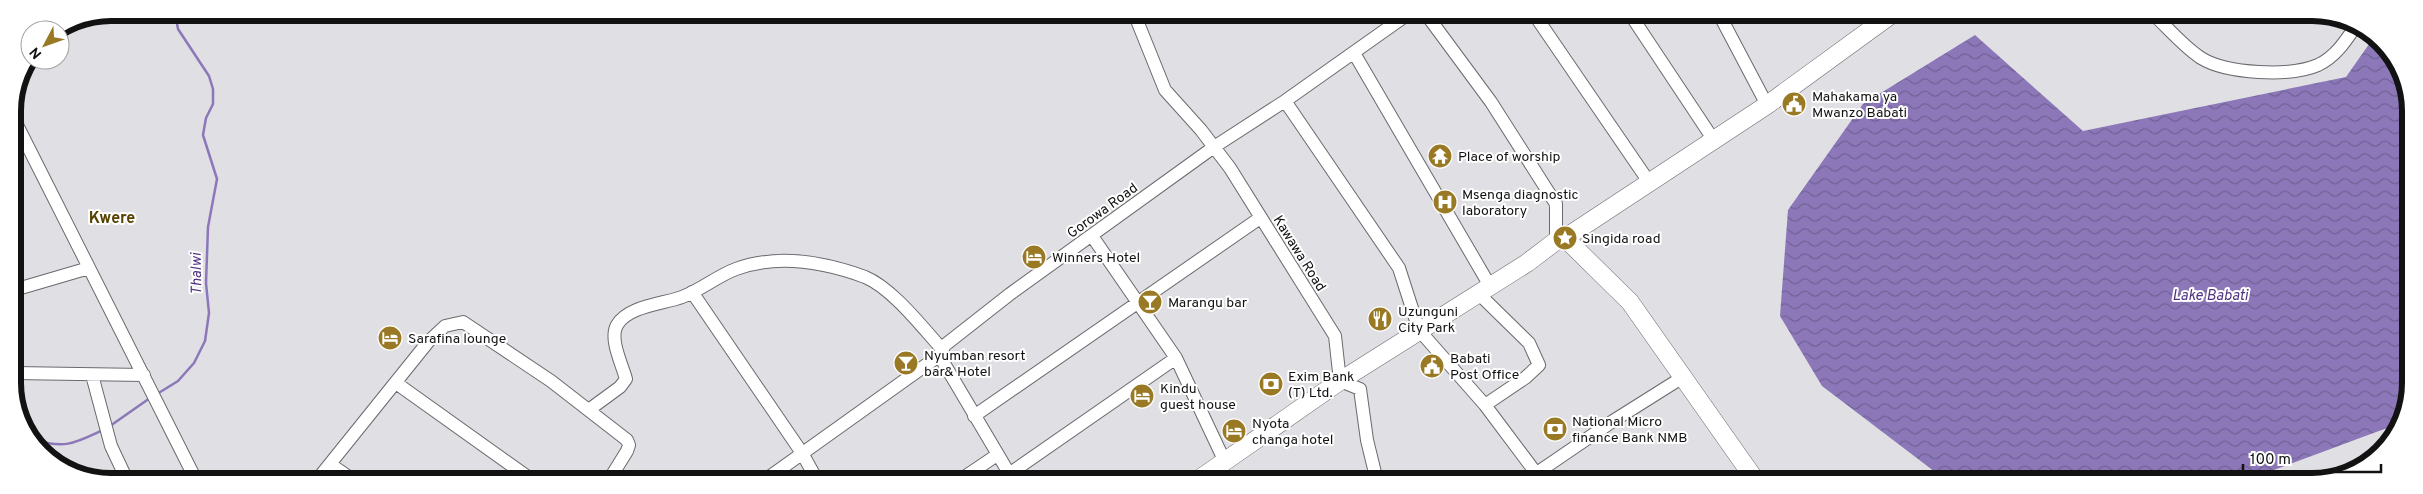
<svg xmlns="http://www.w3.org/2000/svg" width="2423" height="494" font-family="Overpass,sans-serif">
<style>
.water{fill:url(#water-waves)}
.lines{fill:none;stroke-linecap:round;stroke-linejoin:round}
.stream{stroke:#8c78b9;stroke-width:2.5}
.minor-casing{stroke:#6a696d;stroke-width:14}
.highway-casing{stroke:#6a696d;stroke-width:19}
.minor{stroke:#fff;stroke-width:12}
.highway{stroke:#fff;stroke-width:18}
.labels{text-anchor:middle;stroke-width:4;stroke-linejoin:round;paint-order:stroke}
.poi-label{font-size:14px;fill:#121213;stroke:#fff;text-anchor:start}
.street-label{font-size:14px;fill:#121213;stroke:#fff}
.water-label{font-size:15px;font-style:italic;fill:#513382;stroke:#fff}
.quarter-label{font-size:16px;font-weight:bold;fill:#564100;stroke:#fff}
.rim{fill:none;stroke:#121213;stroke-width:6}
</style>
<defs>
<pattern id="water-waves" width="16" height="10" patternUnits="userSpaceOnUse" patternTransform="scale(1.25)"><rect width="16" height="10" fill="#8c78b9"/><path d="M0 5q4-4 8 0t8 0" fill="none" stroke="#716195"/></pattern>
</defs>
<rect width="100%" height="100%" fill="#e0dfe4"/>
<path class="water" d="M 1975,35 L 2083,131 L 2346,77 L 2374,37 L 2381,41 L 2409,92 L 2409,401 L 2395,425 L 2244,481 L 1947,481 L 1822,386 L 1780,316 L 1788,210 L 1863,104 Z"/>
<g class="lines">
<path class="stream" d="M 157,394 L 178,381 L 194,363 L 205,341 L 209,313 L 206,283 L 208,227 L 217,179 L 203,135 L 206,118 L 213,104 L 213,89 L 209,76 L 178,29 L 175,13
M 110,426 L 150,398
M 35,440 C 66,449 75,443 103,430"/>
<defs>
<path id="minor" d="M 207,13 L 207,17
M 358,13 L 360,16
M 1134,13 L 1165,90 L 1201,130 L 1230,168 L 1335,336 L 1340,381 L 1360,389 L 1367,440 L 1377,481
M 1426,14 L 1491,102 L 1556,204 L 1556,241
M 1534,14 L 1649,182
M 1630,14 L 1711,136 L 1703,146
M 1719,14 L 1767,105
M 2153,14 C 2168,28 2184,47 2201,58 C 2227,74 2290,77 2318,65 C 2335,57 2345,42 2355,27
M 1354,53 L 1490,286
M 15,94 L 28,61
M 1285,101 L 1399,268 L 1419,330 L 1485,405 L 1542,481
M 13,117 L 196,480
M 1092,236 L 1176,358 L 1225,462
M 14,290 L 89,268
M 692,292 L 802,453 L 817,480
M 1479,294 L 1529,343 L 1539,365 L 1525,378 L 1485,405
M 14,373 L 144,375
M 92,375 L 111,446 L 127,480
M 396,383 L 532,480
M 590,409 L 620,387 L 626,379 C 622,364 609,339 617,325 C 628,306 663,304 682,297 C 701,290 717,276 736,269 C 777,254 824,262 865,277 C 892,288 922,327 942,349
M 974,416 L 1260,218
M 330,464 L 353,480
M 1009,474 L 1176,358
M 317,480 L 428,342 L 445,326 L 463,322 L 551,381 L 627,440 L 629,445 L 627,451 L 609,480
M 765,480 L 940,355
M 960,480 L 997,455
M 1013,480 L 942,360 L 941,352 L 945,345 L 1010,294 L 1214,147 L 1285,101 L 1408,14
M 1525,481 L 1613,421 L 1683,377"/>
<path id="highway" d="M 1565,238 L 1630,302 L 1756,481
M 1198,480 L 1340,381 L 1527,263 L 1556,241 L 1565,238 L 1767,105 L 1892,14"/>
</defs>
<use href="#minor" class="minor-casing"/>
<use href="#highway" class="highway-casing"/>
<use href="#minor" class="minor"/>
<use href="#highway" class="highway"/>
</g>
<defs>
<symbol id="civic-disc" viewBox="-11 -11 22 22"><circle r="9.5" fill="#997923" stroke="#fff"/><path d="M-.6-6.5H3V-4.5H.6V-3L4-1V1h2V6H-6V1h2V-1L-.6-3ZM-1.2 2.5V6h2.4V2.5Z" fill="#fff"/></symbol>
<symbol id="temple-disc" viewBox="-11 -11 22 22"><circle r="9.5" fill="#997923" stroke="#fff"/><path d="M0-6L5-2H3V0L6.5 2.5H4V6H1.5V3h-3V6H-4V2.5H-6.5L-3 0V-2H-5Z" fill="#fff"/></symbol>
<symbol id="hospital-disc" viewBox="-11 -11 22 22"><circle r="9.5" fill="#997923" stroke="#fff"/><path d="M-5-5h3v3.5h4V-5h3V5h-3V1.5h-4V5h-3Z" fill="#fff"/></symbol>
<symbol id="sight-disc" viewBox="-11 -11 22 22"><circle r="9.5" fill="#997923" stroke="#fff"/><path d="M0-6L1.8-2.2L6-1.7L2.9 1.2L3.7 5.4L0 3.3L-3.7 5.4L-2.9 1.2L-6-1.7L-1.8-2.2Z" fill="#fff"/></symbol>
<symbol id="hotel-disc" viewBox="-11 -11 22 22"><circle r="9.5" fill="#997923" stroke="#fff"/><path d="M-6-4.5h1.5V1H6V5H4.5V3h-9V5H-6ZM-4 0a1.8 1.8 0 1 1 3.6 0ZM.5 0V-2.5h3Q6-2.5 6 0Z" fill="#fff"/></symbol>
<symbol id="bar-disc" viewBox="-11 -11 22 22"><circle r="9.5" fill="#997923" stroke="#fff"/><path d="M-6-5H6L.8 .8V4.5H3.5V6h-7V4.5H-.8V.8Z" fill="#fff"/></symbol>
<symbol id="restaurant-disc" viewBox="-11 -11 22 22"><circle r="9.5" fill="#997923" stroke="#fff"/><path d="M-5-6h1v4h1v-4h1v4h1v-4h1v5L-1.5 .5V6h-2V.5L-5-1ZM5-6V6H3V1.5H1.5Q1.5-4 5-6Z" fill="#fff"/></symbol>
<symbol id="bank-disc" viewBox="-11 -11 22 22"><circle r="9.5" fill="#997923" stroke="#fff"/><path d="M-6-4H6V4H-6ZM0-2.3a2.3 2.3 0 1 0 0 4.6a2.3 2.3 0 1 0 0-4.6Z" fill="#fff"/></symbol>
</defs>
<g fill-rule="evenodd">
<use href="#civic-disc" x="1780" y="90" width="28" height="28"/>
<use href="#temple-disc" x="1426" y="142" width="28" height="28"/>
<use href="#hospital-disc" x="1431" y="188" width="28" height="28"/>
<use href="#sight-disc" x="1551" y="224" width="28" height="28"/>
<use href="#hotel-disc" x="1020" y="243" width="28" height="28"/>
<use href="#bar-disc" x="1136" y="288" width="28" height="28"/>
<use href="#restaurant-disc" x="1366" y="305" width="28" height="28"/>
<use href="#hotel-disc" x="376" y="324" width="28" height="28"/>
<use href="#bar-disc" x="892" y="349" width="28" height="28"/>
<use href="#civic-disc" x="1418" y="352" width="28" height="28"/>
<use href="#bank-disc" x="1257" y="370" width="28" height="28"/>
<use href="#hotel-disc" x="1128" y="382" width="28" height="28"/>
<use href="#bank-disc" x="1541" y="415" width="28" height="28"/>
<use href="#hotel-disc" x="1220" y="417" width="28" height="28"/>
</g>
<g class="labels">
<g class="poi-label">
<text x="1812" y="101">Mahakama ya<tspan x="1812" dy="16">Mwanzo Babati</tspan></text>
<text x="1458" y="161">Place of worship</text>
<text x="1462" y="199">Msenga diagnostic<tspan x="1462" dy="16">laboratory</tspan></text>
<text x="1582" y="243">Singida road</text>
<text x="1052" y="262">Winners Hotel</text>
<text x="1168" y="307">Marangu bar</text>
<text x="1398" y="316">Uzunguni<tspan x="1398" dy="16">City Park</tspan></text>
<text x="408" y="343">Sarafina lounge</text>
<text x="924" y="360">Nyumban resort<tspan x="924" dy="16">bar&amp; Hotel</tspan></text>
<text x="1450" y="363">Babati<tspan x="1450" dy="16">Post Office</tspan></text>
<text x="1288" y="381">Exim Bank<tspan x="1288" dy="16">(T) Ltd.</tspan></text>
<text x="1160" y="393">Kindu<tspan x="1160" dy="16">guest house</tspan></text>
<text x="1572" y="426">National Micro<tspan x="1572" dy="16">finance Bank NMB</tspan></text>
<text x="1252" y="428">Nyota<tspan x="1252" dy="16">changa hotel</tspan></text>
</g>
<g class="street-label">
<text transform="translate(1102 210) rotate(-36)" y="5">Gorowa Road</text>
<text transform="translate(1300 253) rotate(58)" y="5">Kawawa Road</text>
</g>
<g class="water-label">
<text transform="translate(196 274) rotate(-91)" y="5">Thalwi</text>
<text x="2210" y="300">Lake Babati</text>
</g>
<g class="quarter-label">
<text x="112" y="223">Kwere</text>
</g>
</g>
<path d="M0 0H2423V494H0ZM111 21H2312A90 90 0 0 1 2402 111V383A90 90 0 0 1 2312 473H111A90 90 0 0 1 21 383V111A90 90 0 0 1 111 21Z" fill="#fff" fill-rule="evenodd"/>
<path class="rim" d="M111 21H2312A90 90 0 0 1 2402 111V383A90 90 0 0 1 2312 473H111A90 90 0 0 1 21 383V111A90 90 0 0 1 111 21Z"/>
<g transform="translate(45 45) rotate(229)"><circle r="24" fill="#ffffff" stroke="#a0a0a1"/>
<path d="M0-4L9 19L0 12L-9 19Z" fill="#997923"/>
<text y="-8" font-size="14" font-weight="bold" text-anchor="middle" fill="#121213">N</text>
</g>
<path d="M2243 464v8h138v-8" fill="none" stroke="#121213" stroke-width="2.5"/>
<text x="2250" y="464" font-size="15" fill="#121213" stroke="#ffffff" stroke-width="4" paint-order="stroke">100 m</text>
</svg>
